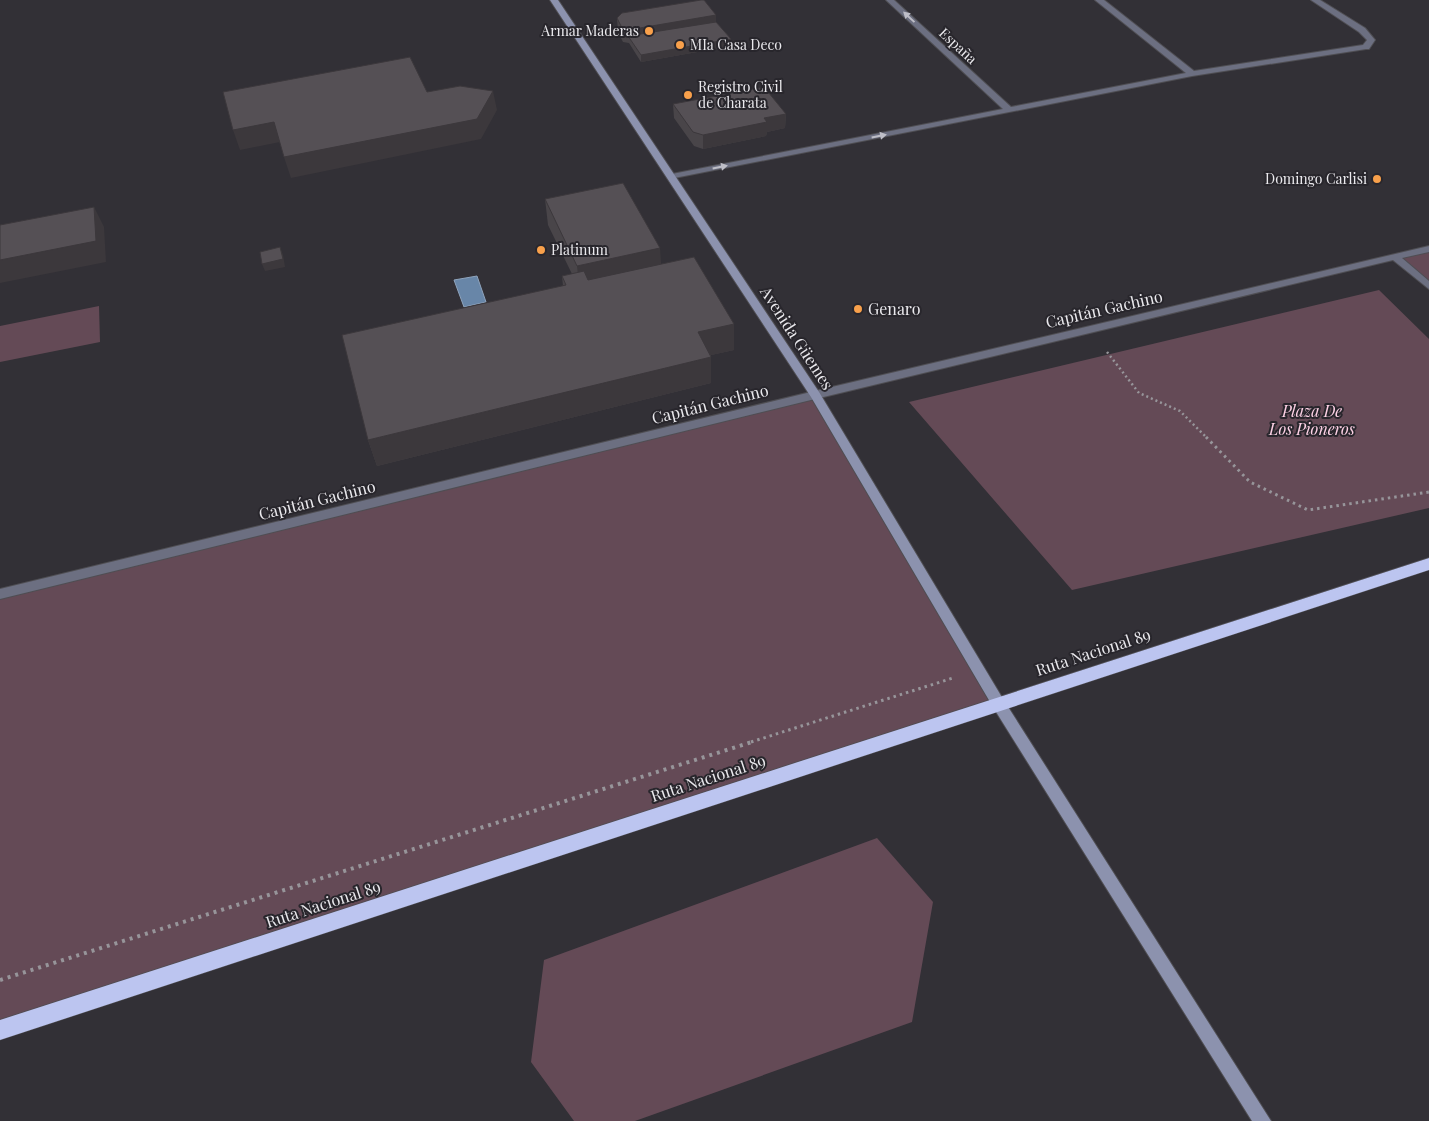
<svg xmlns="http://www.w3.org/2000/svg" width="1429" height="1121" font-family="'Playfair Display',serif">
<style>
.green{fill:#644a56}
.water{fill:#6886a8;stroke:#8fa4bd}
.lines{fill:none;stroke-linecap:round;stroke-linejoin:round}
.street-casing{stroke:#4f4e53;stroke-width:2}
.secondary-casing{stroke:#4f4e53;stroke-width:2}
.highway-casing{stroke:#4f4e53;stroke-width:1}
.path-far2{stroke:#97959a;stroke-width:2.5;stroke-dasharray:2 3;stroke-linecap:butt}
.path-far1{stroke:#97959a;stroke-width:3;stroke-dasharray:2.5 4;stroke-linecap:butt}
.path{stroke:#97959a;stroke-width:4;stroke-dasharray:3 5;stroke-linecap:butt}
.street{fill:#6c6f81;fill-rule:evenodd}
.secondary{fill:#8c92ae;fill-rule:evenodd}
.highway{fill:#bcc5f0;fill-rule:evenodd}
.wall{fill:#494549}
.shaded-wall{fill:#3c383c}
.building{fill:#555055;stroke:#3c383c}
.oneway{fill:#bebec7}
.poi-dot{fill:#f8a04b;stroke:#28262c;stroke-width:2}
.labels{text-anchor:middle;stroke-width:4;stroke-linejoin:round;paint-order:stroke}
.far-poi-label{font-size:14px;fill:#eae9ed;stroke:#28262c;text-anchor:start}
.far-street-label{font-size:14px;fill:#eae9ed;stroke:#28262c}
.poi-label{font-size:16px;fill:#eae9ed;stroke:#28262c;text-anchor:start}
.street-label{font-size:16px;fill:#eae9ed;stroke:#28262c}
.park-label{font-size:16px;font-style:italic;fill:#fed2e6;stroke:#28262c}
</style>
<rect width="100%" height="100%" fill="#323036"/>
<path class="green" d="M 1429,249 L 1429,286 L 1395,257 Z
M 1379,290 L 1429,339 L 1429,508 L 1072,590 L 909,402 Z
M 99,306 L 100,342 L 0,362 L 0,326 Z
M 815,395 L 998,703 L 0,1030 L 0,594 Z
M 877,838 L 933,902 L 912,1022 L 635,1121 L 574,1121 L 531,1062 L 544,960 Z"/>
<path class="water" d="M 477,276 L 486,302 L 464,307 L 454,280 Z"/>
<g class="lines">
<defs>
<path id="street" d="M 886,0 L 894,0 L 1011,107 L 1186,73 L 1095,0 L 1104,0 L 1194,71 L 1363,45 L 1367,40 L 1359,32 L 1311,0 L 1320,0 L 1365,28 L 1375,40 L 1369,49 L 1366,49 L 1192,76 L 669,179 L 669,175 L 672,174 L 1003,109 Z
M 1429,246 L 1429,252 L 1402,258 L 1429,281 L 1429,289 L 1393,260 L 815,399 L 0,599 L 0,589 L 815,391 Z"/>
<path id="secondary" d="M 550,0 L 558,0 L 819,392 L 1003,699 L 1271,1121 L 1252,1121 L 993,707 L 811,397 Z"/>
<path id="highway" d="M 1429,558 L 1429,570 L 0,1040 L 0,1020 Z"/>
</defs>
<use href="#street" class="street-casing"/>
<use href="#secondary" class="secondary-casing"/>
<use href="#highway" class="highway-casing"/>
<path class="path-far2" d="M 1107,352 L 1139,393 L 1180,411 L 1207,438"/>
<path class="path-far1" d="M 1206,437 L 1250,482 L 1308,510 L 1429,492
M 751,742 L 953,678"/>
<path class="path" d="M 0,980 L 755,741"/>
<use href="#street" class="street"/>
<use href="#secondary" class="secondary"/>
<use href="#highway" class="highway"/>
</g>
<path class="wall" d="M 716,15 L 716,22 L 731,39 L 731,46 L 641,62 L 629,43 L 623,42 L 618,32 L 617,18 Z
M 673,104 L 786,114 L 785,128 L 767,132 L 766,136 L 703,149 L 694,146 L 674,118 Z
M 545,199 L 661,264 L 734,324 L 734,350 L 711,355 L 711,383 L 377,466 L 368,440 L 563,286 L 562,276 L 572,274 L 548,225 Z"/>
<path class="shaded-wall" d="M 716,15 L 716,28 L 628,36 L 628,30 Z
M 731,39 L 731,46 L 641,62 L 641,55 Z
M 493,91 L 497,110 L 481,139 L 291,178 L 284,157 Z
M 786,114 L 785,128 L 767,132 L 766,136 L 703,149 L 703,135 L 764,118 Z
M 274,122 L 280,142 L 240,150 L 233,130 Z
M 94,207 L 104,227 L 106,262 L 0,283 L 0,260 Z
M 280,247 L 283,255 L 285,267 L 265,271 L 262,264 Z
M 660,248 L 662,275 L 580,292 L 577,266 Z
M 734,324 L 734,350 L 698,358 L 698,332 Z
M 711,357 L 711,383 L 377,466 L 368,440 Z"/>
<path class="building" d="M 701,0 L 704,0 L 716,15 L 628,30 L 622,28 L 617,18 L 622,13 Z
M 716,22 L 731,39 L 641,55 L 628,36 Z
M 410,57 L 427,92 L 460,86 L 493,91 L 477,119 L 284,157 L 274,122 L 233,130 L 223,92 Z
M 764,87 L 786,114 L 764,118 L 767,122 L 703,135 L 693,132 L 673,104 Z
M 623,183 L 660,248 L 577,266 L 545,199 Z
M 94,207 L 96,241 L 0,260 L 0,225 Z
M 280,247 L 283,259 L 262,264 L 260,252 Z
M 694,257 L 734,324 L 698,332 L 711,357 L 368,440 L 342,335 L 566,285 L 562,276 L 584,271 L 588,280 Z"/>
<defs><path id="oneway-solid" d="M-6-.8H1V-3.2L6.5 0L1 3.2V.8H-6Z" transform="scale(1.25)"/></defs>
<g class="oneway">
<use href="#oneway-solid" transform="translate(909 17) rotate(-137)"/>
<use href="#oneway-solid" transform="translate(879 136) rotate(-11)"/>
<use href="#oneway-solid" transform="translate(720 167) rotate(-11)"/>
</g>
<g class="poi-dot">
<circle cx="649" cy="31" r="5"/>
<circle cx="680" cy="45" r="5"/>
<circle cx="688" cy="95" r="5"/>
<circle cx="1377" cy="179" r="5"/>
<circle cx="541" cy="250" r="5"/>
<circle cx="858" cy="309" r="5"/>
</g>
<g class="labels">
<g class="far-poi-label">
<text x="639" y="36" text-anchor="end">Armar Maderas</text>
<text x="690" y="50">MIa Casa Deco</text>
<text x="698" y="92">Registro Civil<tspan x="698" dy="16">de Charata</tspan></text>
<text x="1367" y="184" text-anchor="end">Domingo Carlisi</text>
<text x="551" y="255">Platinum</text>
</g>
<g class="far-street-label">
<text transform="translate(958 46) rotate(43)" y="5">España</text>
</g>
<g class="poi-label">
<text x="868" y="315">Genaro</text>
</g>
<g class="street-label">
<text transform="translate(1104 309) rotate(-13)" y="6">Capitán Gachino</text>
<text transform="translate(797 338) rotate(57)" y="6">Avenida Güemes</text>
<text transform="translate(710 404) rotate(-14)" y="6">Capitán Gachino</text>
<text transform="translate(317 500) rotate(-14)" y="6">Capitán Gachino</text>
<text transform="translate(1093 652) rotate(-18)" y="6">Ruta Nacional 89</text>
<text transform="translate(708 778) rotate(-18)" y="6">Ruta Nacional 89</text>
<text transform="translate(323 904) rotate(-18)" y="6">Ruta Nacional 89</text>
</g>
<g class="park-label">
<text x="1312" y="417">Plaza De<tspan x="1312" dy="18">Los Pioneros</tspan></text>
</g>
</g>
</svg>
